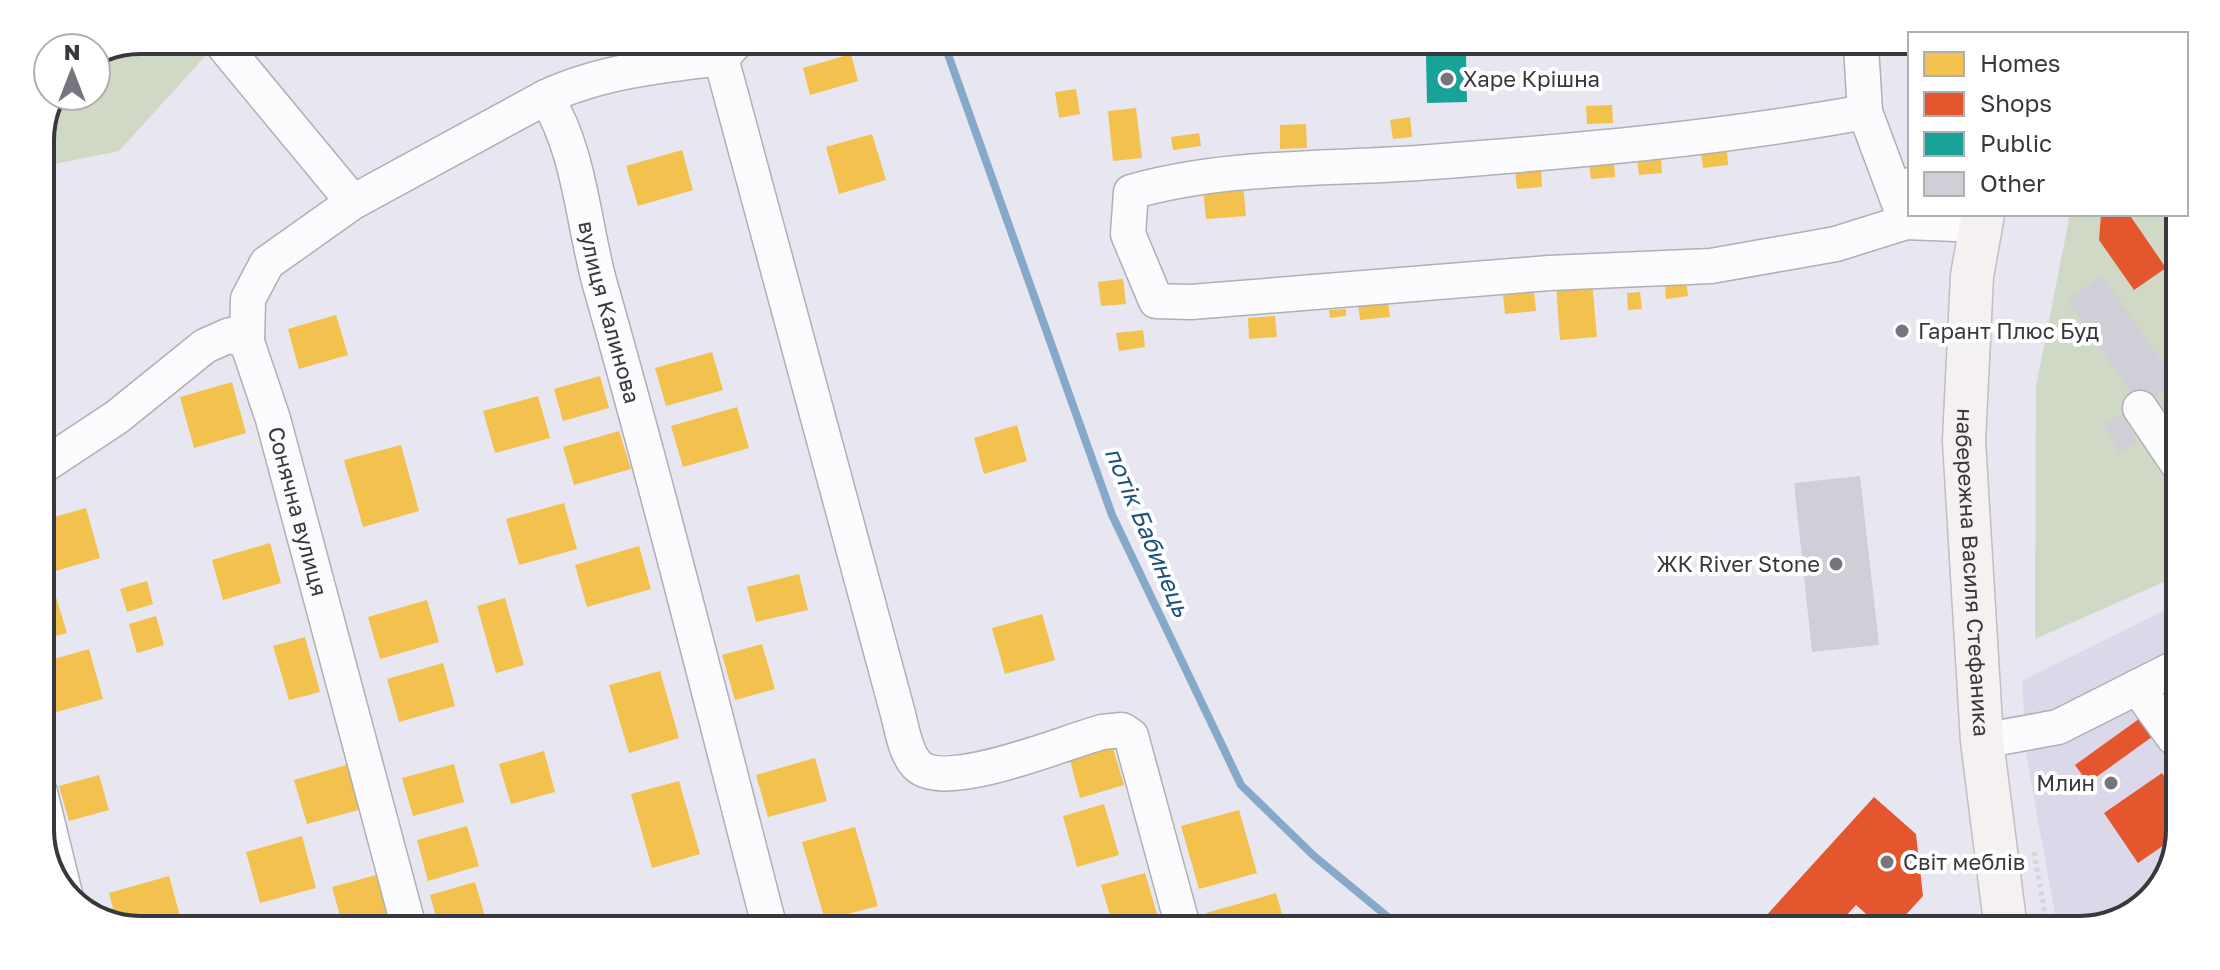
<svg xmlns="http://www.w3.org/2000/svg" width="2220" height="970" font-family="'Golos Text',sans-serif">
<style>
.built{fill:#dbd8ea}
.green{fill:#d0d9c6}
.homes{fill:#f2c14e}
.shops{fill:#e4572e}
.public{fill:#17a398}
.lines{fill:none;stroke-linecap:round;stroke-linejoin:round}
.stream{stroke:#86a8c9;stroke-width:8}
.building{fill:#d0ced6}
.minor-casing{stroke:#b0afb6;stroke-width:37}
.major-casing{stroke:#c4bcbe;stroke-width:45}
.path{stroke:#d6d6d9;stroke-width:5;stroke-dasharray:4 4;stroke-linecap:butt}
.minor{stroke:#fcfbfd;stroke-width:34}
.major{stroke:#f6f1f1;stroke-width:42}
.poi-dot{fill:#76747c;stroke:#fff;stroke-width:3}
.labels{text-anchor:middle;stroke-width:8;stroke-linejoin:round;paint-order:stroke}
.poi-label{font-size:22px;fill:#38373d;stroke:#fff;text-anchor:start}
.street-label{font-size:22px;fill:#38373d;stroke:#fff}
.water-label{font-size:24px;font-style:italic;fill:#1b537e;stroke:#fff}
.rim{fill:none;stroke:#38373d;stroke-width:4}
</style>
<rect width="100%" height="100%" fill="#e8e6f0"/>
<path class="built" d="M 2175,605 L 2173,868 L 2136,913 L 2080,930 L 2058,930 L 2027,760 L 2022,681 Z"/>
<path class="green" d="M 140,40 L 219,41 L 119,151 L 40,167 L 40,134 L 57,96 L 96,96 L 96,58 Z
M 2070,214 L 2179,214 L 2175,577 L 2035,639 L 2036,386 Z"/>
<path class="homes" d="M 851,54 L 858,81 L 810,95 L 803,68 Z
M 1076,89 L 1080,114 L 1059,118 L 1055,92 Z
M 1612,105 L 1613,123 L 1587,124 L 1586,106 Z
M 1136,108 L 1142,158 L 1113,161 L 1108,111 Z
M 1410,117 L 1412,137 L 1393,139 L 1390,120 Z
M 1306,124 L 1307,148 L 1280,149 L 1280,125 Z
M 1199,133 L 1201,146 L 1173,150 L 1171,137 Z
M 872,134 L 886,180 L 839,194 L 826,147 Z
M 682,150 L 693,190 L 638,206 L 626,166 Z
M 1727,151 L 1728,165 L 1703,168 L 1701,154 Z
M 1661,157 L 1662,173 L 1639,175 L 1637,159 Z
M 1614,162 L 1615,177 L 1591,179 L 1589,164 Z
M 1541,168 L 1542,187 L 1517,189 L 1515,170 Z
M 1243,184 L 1246,216 L 1206,219 L 1203,188 Z
M 1123,279 L 1126,304 L 1101,306 L 1098,282 Z
M 1686,281 L 1688,296 L 1666,299 L 1665,283 Z
M 1592,282 L 1597,337 L 1560,340 L 1556,285 Z
M 1534,291 L 1536,311 L 1505,314 L 1503,294 Z
M 1640,292 L 1642,309 L 1628,310 L 1627,293 Z
M 1388,302 L 1390,317 L 1360,320 L 1358,305 Z
M 1346,309 L 1346,316 L 1330,318 L 1329,310 Z
M 336,315 L 348,355 L 299,369 L 288,329 Z
M 1275,316 L 1277,337 L 1249,339 L 1248,318 Z
M 1143,330 L 1145,347 L 1119,351 L 1116,333 Z
M 712,352 L 723,390 L 666,406 L 655,368 Z
M 600,376 L 609,408 L 563,421 L 554,389 Z
M 232,382 L 246,433 L 194,448 L 180,397 Z
M 538,396 L 550,438 L 495,453 L 483,411 Z
M 737,407 L 749,448 L 683,467 L 671,426 Z
M 1017,425 L 1027,461 L 984,474 L 974,438 Z
M 619,431 L 631,469 L 574,485 L 563,447 Z
M 401,445 L 419,511 L 363,527 L 344,460 Z
M 564,503 L 577,549 L 519,565 L 506,519 Z
M 86,508 L 100,558 L 45,574 L 40,556 L 40,521 Z
M 270,543 L 281,583 L 223,600 L 212,560 Z
M 639,546 L 651,589 L 587,607 L 575,565 Z
M 799,574 L 808,610 L 756,622 L 747,587 Z
M 147,581 L 153,604 L 127,612 L 120,589 Z
M 56,597 L 67,633 L 40,640 L 40,601 Z
M 505,598 L 524,665 L 496,673 L 477,606 Z
M 427,600 L 439,642 L 380,659 L 368,617 Z
M 1042,614 L 1055,660 L 1005,674 L 992,628 Z
M 156,616 L 164,645 L 137,653 L 129,624 Z
M 305,637 L 320,692 L 289,700 L 273,646 Z
M 762,644 L 775,689 L 735,700 L 722,655 Z
M 89,649 L 103,699 L 53,713 L 40,663 Z
M 443,663 L 455,706 L 399,722 L 387,679 Z
M 660,671 L 679,738 L 629,753 L 609,685 Z
M 1112,745 L 1124,785 L 1080,798 L 1069,757 Z
M 544,751 L 555,792 L 511,804 L 499,764 Z
M 815,758 L 827,801 L 768,817 L 756,775 Z
M 350,764 L 362,809 L 307,824 L 294,780 Z
M 454,764 L 464,802 L 413,816 L 402,778 Z
M 99,775 L 109,810 L 69,821 L 59,786 Z
M 679,781 L 700,854 L 652,868 L 631,794 Z
M 1104,804 L 1119,855 L 1077,867 L 1063,816 Z
M 1239,810 L 1257,873 L 1199,889 L 1181,826 Z
M 467,826 L 479,866 L 428,881 L 417,840 Z
M 855,827 L 878,906 L 825,920 L 802,842 Z
M 302,836 L 316,888 L 260,903 L 246,852 Z
M 1145,873 L 1157,914 L 1113,926 L 1101,885 Z
M 380,874 L 393,920 L 342,923 L 332,887 Z
M 169,876 L 180,916 L 157,923 L 117,923 L 109,893 Z
M 475,882 L 486,920 L 438,924 L 430,895 Z
M 1276,893 L 1286,927 L 1209,927 L 1206,913 Z"/>
<path class="shops" d="M 2101,214 L 2129,214 L 2166,268 L 2134,290 L 2099,240 Z
M 2174,690 L 2174,727 L 2158,699 Z
M 2143,716 L 2156,734 L 2088,783 L 2075,765 Z
M 2162,773 L 2173,789 L 2173,839 L 2138,863 L 2104,813 Z
M 1874,797 L 1916,834 L 1923,896 L 1893,929 L 1883,929 L 1856,905 L 1834,929 L 1811,929 L 1798,918 L 1787,929 L 1754,929 Z"/>
<path class="public" d="M 1466,54 L 1467,102 L 1427,103 L 1426,55 Z"/>
<g class="lines">
<path class="stream" d="M 944,43 L 1112,515 L 1241,785 L 1314,856 L 1400,927"/>
</g>
<path class="building" d="M 2102,276 L 2176,381 L 2140,406 L 2067,300 Z
M 2123,414 L 2137,443 L 2118,452 L 2104,423 Z
M 1860,476 L 1879,645 L 1812,652 L 1794,483 Z
M 2176,481 L 2176,512 L 2162,491 Z"/>
<g class="lines">
<defs>
<g id="minor">
<path d="M 219,40 L 353,202"/>
<path d="M 736,42 L 721,58 L 898,714 C 902,730 906,755 918,766 C 948,792 1065,742 1102,732 L 1122,730 L 1131,736 L 1183,927"/>
<path d="M 1861,46 L 1865,112 L 1906,222 L 1980,225"/>
<path d="M 546,97 C 599,72 662,65 721,58"/>
<path d="M 1865,112 C 1722,138 1576,151 1431,162 C 1331,170 1229,164 1131,192 L 1128,234 L 1156,301 L 1191,302 L 1549,273 L 1711,266 L 1836,244 L 1906,222 L 1910,185"/>
<path id="s1" d="M 247,342 L 248,299 L 267,263 L 353,202 L 546,97 C 581,153 583,226 601,288 C 661,499 714,712 769,925"/>
<path d="M 2140,408 L 2177,463"/>
<path id="s2" d="M 40,468 L 117,417 L 205,346 L 230,335 L 247,342 L 273,419 L 408,924"/>
<path d="M 2137,687 L 2174,738"/>
<path d="M 1982,741 L 2058,727 L 2175,668"/>
<path d="M 40,792 L 65,894"/>
</g>
<g id="major">
<path id="s3" d="M 1983,214 L 1972,276 L 1964,441 L 1982,741 L 2006,930"/>
</g>
</defs>
<use href="#minor" class="minor-casing"/>
<use href="#major" class="major-casing"/>
<path class="path" d="M 2034,852 L 2048,930"/>
<use href="#minor" class="minor"/>
<use href="#major" class="major"/>
</g>
<g class="poi-dot">
<circle cx="1447" cy="79" r="8"/>
<circle cx="1902" cy="331" r="8"/>
<circle cx="1836" cy="564" r="8"/>
<circle cx="2111" cy="783" r="8"/>
<circle cx="1887" cy="862" r="8"/>
</g>
<g class="labels">
<g class="poi-label">
<text x="1463" y="87">Харе Крішна</text>
<text x="1918" y="339">Гарант Плюс Буд</text>
<text x="1820" y="572" text-anchor="end">ЖК River Stone</text>
<text x="2095" y="791" text-anchor="end">Млин</text>
<text x="1903" y="870">Світ меблів</text>
</g>
<g class="street-label">
<text dy="8" stroke="none"><textPath href="#s1" startOffset="634">вулиця Калинова</textPath></text>
<text dy="8" stroke="none"><textPath href="#s2" startOffset="428">Сонячна вулиця</textPath></text>
<text dy="8" stroke="none"><textPath href="#s3" startOffset="360">набережна Василя Стефаника</textPath></text>
</g>
<g class="water-label">
<text transform="translate(1147 532) rotate(67)" y="8">потік Бабинець</text>
</g>
</g>
<path d="M0 0H2220V970H0ZM140 54H2080A86 86 0 0 1 2166 140V830A86 86 0 0 1 2080 916H140A86 86 0 0 1 54 830V140A86 86 0 0 1 140 54Z" fill="#fff" fill-rule="evenodd"/>
<path class="rim" d="M140 54H2080A86 86 0 0 1 2166 140V830A86 86 0 0 1 2080 916H140A86 86 0 0 1 54 830V140A86 86 0 0 1 140 54Z"/>
<rect x="1908" y="32" width="280" height="184" fill="#ffffff" stroke="#afafb1" stroke-width="2"/>
<rect x="1924" y="52" width="40" height="24" fill="#f2c14e" stroke="#afafb1" stroke-width="2"/>
<text x="1980" y="72" font-size="24" fill="#38373d">Homes</text>
<rect x="1924" y="92" width="40" height="24" fill="#e4572e" stroke="#afafb1" stroke-width="2"/>
<text x="1980" y="112" font-size="24" fill="#38373d">Shops</text>
<rect x="1924" y="132" width="40" height="24" fill="#17a398" stroke="#afafb1" stroke-width="2"/>
<text x="1980" y="152" font-size="24" fill="#38373d">Public</text>
<rect x="1924" y="172" width="40" height="24" fill="#d0ced6" stroke="#afafb1" stroke-width="2"/>
<text x="1980" y="192" font-size="24" fill="#38373d">Other</text>
<g transform="translate(72 72)"><circle r="38" fill="#ffffff" stroke="#afafb1" stroke-width="2"/>
<path d="M0-6L14 30L0 20L-14 30Z" fill="#76747c"/>
<text y="-12" font-size="22" font-weight="bold" text-anchor="middle" fill="#38373d">N</text>
</g>
</svg>
